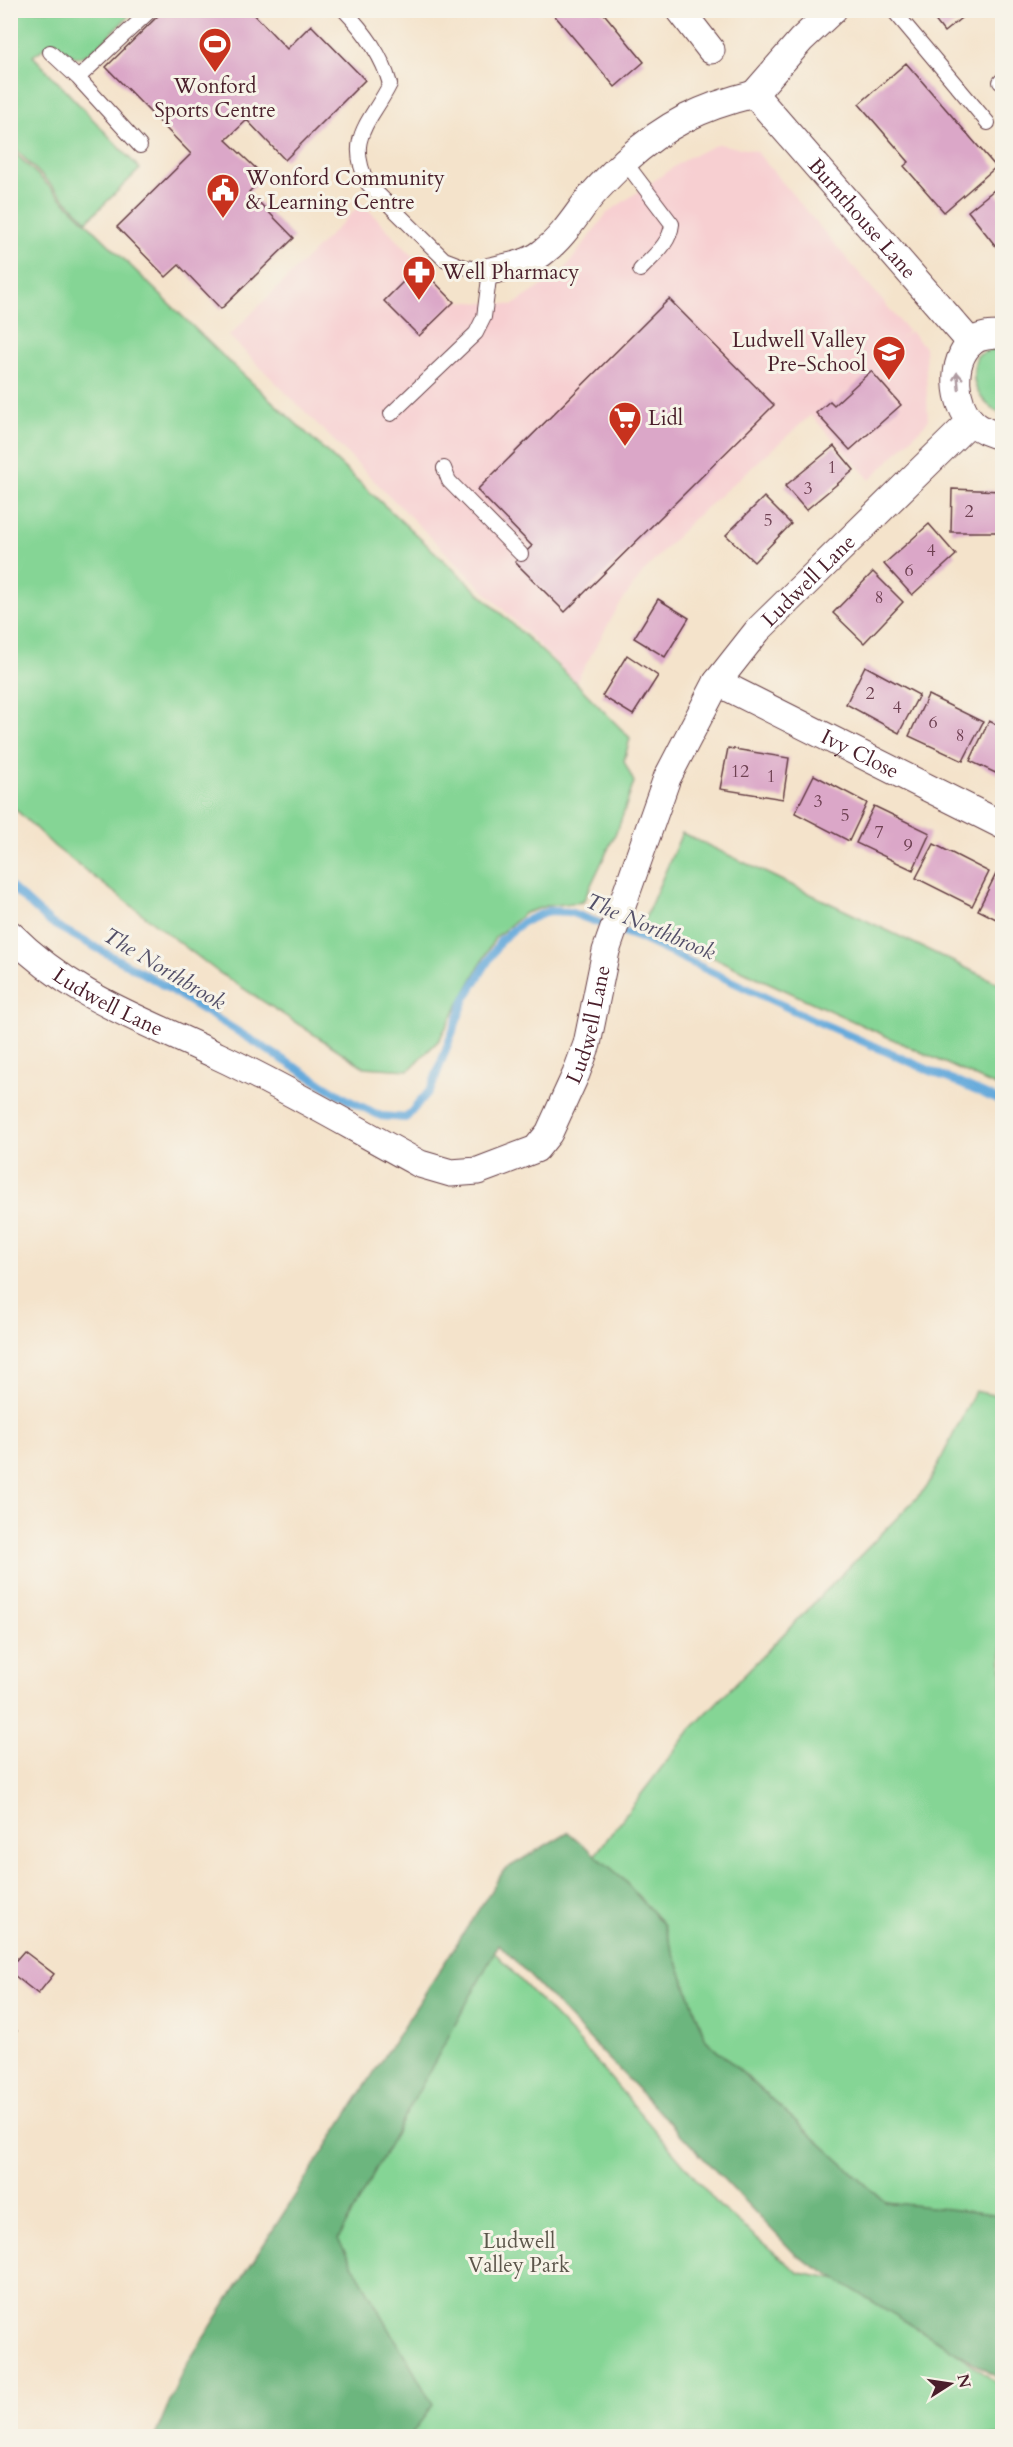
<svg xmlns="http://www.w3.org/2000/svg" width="1013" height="2447" font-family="Cardo,serif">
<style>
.built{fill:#f7cfd1}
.green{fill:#85d595;stroke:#687a60;stroke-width:1.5}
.forest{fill:#6cb67e;stroke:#5b6a54;stroke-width:1.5}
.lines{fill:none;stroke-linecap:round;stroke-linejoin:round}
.stream{stroke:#66aadb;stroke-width:8}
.building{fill:#dba7c8}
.lane-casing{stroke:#643c43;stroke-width:16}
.street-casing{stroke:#643c43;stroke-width:29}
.lane{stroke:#fff;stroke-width:14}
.street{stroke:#fff;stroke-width:27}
.oneway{stroke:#ae9aa0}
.labels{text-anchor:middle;stroke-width:6;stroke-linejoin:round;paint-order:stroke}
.number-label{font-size:18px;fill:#6e4152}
.poi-label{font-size:21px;fill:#4a1f2b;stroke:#f7f3e8;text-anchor:start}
.street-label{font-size:21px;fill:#4a1f2b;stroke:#f7f3e8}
.park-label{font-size:21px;fill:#5c564b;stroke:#f7f3e8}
.water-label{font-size:22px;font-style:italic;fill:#545069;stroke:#f7f3e8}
</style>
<rect width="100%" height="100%" fill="#f7f3e8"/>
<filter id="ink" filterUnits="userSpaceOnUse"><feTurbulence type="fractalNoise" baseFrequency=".0167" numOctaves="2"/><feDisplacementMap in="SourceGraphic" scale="12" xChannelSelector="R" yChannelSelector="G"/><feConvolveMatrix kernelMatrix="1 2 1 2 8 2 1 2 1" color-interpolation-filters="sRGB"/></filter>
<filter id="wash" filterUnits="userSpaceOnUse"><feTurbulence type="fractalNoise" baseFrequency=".008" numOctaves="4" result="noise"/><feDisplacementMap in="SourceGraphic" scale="24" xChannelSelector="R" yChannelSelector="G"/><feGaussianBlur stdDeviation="1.35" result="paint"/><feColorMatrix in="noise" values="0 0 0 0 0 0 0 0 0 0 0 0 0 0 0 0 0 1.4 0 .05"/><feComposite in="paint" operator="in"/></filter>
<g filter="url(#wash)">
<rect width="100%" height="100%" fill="#f4e3cb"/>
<path class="built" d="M 718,144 L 756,151 L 908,331 L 900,339 L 910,331 L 925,347 L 928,421 L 870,480 L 811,415 L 691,521 L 642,574 L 618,607 L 576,682 L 229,336 L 362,203 L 456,301 L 513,305 L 562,273 L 607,213 L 687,158 Z"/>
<path class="green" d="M 11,10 L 134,11 C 122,21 91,59 77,57 C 67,56 61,47 54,41 L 33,56 L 140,169 L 87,221 L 11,145 Z
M 11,149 L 222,355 L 575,682 L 630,738 L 624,761 L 634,782 L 619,826 L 583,902 L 547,906 L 525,913 L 495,938 L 439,1040 L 409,1070 L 364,1067 L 218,972 L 55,847 L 11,805 Z
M 991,349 L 1002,352 L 1002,415 C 978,401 968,383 977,356 Z
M 682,833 L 1002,985 L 1002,1089 L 642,925 Z
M 975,1391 L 1002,1397 L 1002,2216 L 885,2202 L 706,2040 L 663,1924 L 619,1875 L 595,1855 L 690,1730 L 927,1487 Z
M 494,1952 L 582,2045 L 721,2208 L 799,2273 L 867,2285 L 1002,2387 L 1002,2436 L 175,2436 Z"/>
<path class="forest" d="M 568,1832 L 619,1875 L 663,1924 L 706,2040 L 885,2202 L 1002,2215 L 1002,2369 L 997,2377 L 796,2255 L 499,1944 L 338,2239 L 433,2405 L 410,2436 L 155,2436 L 183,2370 L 504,1870 Z"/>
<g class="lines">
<path class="stream" d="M 10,886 L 51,923 L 150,977 L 348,1100 L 381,1116 L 406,1118 L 431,1089 L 465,999 L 501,940 L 523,922 L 549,911 L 569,912 L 637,937 L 814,1020 L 1002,1102"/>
</g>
<g id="blocks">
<path class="building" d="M 164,10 L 250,10 L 287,49 L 311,25 L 365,80 L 285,160 L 247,120 L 226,140 L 264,176 L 249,192 L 294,238 L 221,309 L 179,265 L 166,277 L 117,227 L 191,154 L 106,67 Z
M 550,10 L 601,10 L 644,62 L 615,87 Z
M 927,10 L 971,10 L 944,32 Z
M 906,63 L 996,167 L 944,212 L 904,166 L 909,162 L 859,104 Z
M 994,190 L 1002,201 L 1002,254 L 968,211 Z
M 419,266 L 454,302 L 419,336 L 384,301 Z
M 669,299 L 774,405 L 565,612 L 515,562 L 532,546 L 477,490 Z
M 871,371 L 901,405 L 850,450 L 816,413 L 830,401 L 834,405 Z
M 834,446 L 854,470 L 806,510 L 785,486 Z
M 952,489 L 1002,491 L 1002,532 L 951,532 Z
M 764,497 L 791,524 L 754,562 L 726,535 Z
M 929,524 L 956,555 L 912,595 L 884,564 Z
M 873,572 L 903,602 L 864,643 L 833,613 Z
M 658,599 L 689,618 L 665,657 L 634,638 Z
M 627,655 L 658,676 L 633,715 L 602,696 Z
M 865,666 L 919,695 L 899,733 L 846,704 Z
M 928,695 L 983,722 L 963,761 L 909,736 Z
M 989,721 L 1002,727 L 1002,776 L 970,761 Z
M 728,748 L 789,758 L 783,799 L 720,789 Z
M 814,775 L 867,803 L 849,841 L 795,813 Z
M 874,806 L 930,833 L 913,870 L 856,843 Z
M 934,844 L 989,872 L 972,906 L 916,878 Z
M 996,874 L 1002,877 L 1002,922 L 978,910 Z
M 24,1951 L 54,1974 L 38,1994 L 10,1972 L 10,1967 Z
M 10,2025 L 17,2031 L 10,2041 Z"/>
</g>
</g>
<g filter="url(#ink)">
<use href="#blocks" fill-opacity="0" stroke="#643c43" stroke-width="1.5"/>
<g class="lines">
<defs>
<path id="lane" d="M 344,10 C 365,32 382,55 390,84 C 370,124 345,137 368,184 L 444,259 L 465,267 L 490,271 L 484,317 L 476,333 L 391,414
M 893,10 L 988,123
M 50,52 L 78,78 L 140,146
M 78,78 L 151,10
M 1000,82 L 1002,80
M 625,162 L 672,224 C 670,244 653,256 640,270
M 444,468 L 449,481 L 521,554"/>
<g id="street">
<path d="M 680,10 L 711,50"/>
<path id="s1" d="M 754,94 L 971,343"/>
<path d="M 754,94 L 801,40 L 833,10"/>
<path d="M 490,271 C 507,267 528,264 542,253 C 561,239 573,220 587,201 C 598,187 612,174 625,161 C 666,124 701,107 754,94"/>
<path d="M 1002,335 C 992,335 980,335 972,342 C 950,361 953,404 973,423 C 982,431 991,434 1002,436"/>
<path id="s2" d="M 717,682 L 1002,825"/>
<path id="s3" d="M 10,934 C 74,998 140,1018 218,1056 C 287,1088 353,1128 420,1164 L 451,1173 L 478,1171 L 536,1149 L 549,1133 L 576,1074 L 587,1044 L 606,951 L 667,778 L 717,682 L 758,630 L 971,421"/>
</g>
</defs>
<use href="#lane" class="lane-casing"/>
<use href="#street" class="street-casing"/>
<use href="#lane" class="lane"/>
<use href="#street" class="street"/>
</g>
<defs><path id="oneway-shaft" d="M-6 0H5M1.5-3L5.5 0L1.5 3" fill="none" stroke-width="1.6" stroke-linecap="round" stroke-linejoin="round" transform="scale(1.5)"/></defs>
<use class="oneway" href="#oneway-shaft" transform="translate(958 381) rotate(-95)"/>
</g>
<defs>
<symbol id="stadium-pin" viewBox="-11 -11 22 30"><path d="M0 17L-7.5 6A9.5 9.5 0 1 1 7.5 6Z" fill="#c8321e" stroke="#f7f3e8"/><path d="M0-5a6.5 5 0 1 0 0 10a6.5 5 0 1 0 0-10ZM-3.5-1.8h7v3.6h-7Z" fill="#fff"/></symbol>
<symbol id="civic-pin" viewBox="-11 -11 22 30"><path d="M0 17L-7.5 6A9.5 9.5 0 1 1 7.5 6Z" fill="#c8321e" stroke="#f7f3e8"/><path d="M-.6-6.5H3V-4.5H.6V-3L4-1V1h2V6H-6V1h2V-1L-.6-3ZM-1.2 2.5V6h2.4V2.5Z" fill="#fff"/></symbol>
<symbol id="pharmacy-pin" viewBox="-11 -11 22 30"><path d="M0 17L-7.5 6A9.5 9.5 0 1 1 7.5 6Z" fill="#c8321e" stroke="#f7f3e8"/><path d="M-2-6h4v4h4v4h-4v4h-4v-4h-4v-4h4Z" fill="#fff"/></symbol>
<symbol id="school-pin" viewBox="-11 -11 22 30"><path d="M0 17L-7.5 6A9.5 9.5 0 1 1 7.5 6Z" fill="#c8321e" stroke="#f7f3e8"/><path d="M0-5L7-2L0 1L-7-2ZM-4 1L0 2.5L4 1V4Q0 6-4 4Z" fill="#fff"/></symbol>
<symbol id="supermarket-pin" viewBox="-11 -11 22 30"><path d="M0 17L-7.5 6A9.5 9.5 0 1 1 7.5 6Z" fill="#c8321e" stroke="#f7f3e8"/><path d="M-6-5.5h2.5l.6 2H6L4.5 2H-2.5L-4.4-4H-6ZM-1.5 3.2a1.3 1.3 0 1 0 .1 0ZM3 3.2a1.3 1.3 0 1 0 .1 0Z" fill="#fff"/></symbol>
</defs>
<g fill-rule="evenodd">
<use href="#stadium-pin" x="196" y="25" width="38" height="52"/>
<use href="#civic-pin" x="204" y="171" width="38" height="52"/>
<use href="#pharmacy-pin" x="400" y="253" width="38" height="52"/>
<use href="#school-pin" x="870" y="333" width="38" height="52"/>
<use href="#supermarket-pin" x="606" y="399" width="38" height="52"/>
</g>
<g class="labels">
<g class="number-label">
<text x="832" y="473">1</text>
<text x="808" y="494">3</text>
<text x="969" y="517">2</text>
<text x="768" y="526">5</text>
<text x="931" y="556">4</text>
<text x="909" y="576">6</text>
<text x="879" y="603">8</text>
<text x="870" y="699">2</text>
<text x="897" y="713">4</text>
<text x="933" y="728">6</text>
<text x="960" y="741">8</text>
<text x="740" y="777">12</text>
<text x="771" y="782">1</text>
<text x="818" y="807">3</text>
<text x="845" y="821">5</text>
<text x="879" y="838">7</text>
<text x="908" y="851">9</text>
</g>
<g class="poi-label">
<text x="215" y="93" text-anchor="middle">Wonford<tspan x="215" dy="24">Sports Centre</tspan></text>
<text x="246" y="185">Wonford Community<tspan x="246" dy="24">&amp; Learning Centre</tspan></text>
<text x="442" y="279">Well Pharmacy</text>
<text x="866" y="347" text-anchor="end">Ludwell Valley<tspan x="866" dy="24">Pre-School</tspan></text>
<text x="648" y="425">Lidl</text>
</g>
<g class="street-label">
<text dy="7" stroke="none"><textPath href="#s1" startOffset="165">Burnthouse Lane</textPath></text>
<text dy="7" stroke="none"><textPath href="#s3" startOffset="1234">Ludwell Lane</textPath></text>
<text dy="7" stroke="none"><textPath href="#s2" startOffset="160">Ivy Close</textPath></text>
<text dy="7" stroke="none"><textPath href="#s3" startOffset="120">Ludwell Lane</textPath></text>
<text dy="7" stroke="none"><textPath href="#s3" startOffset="730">Ludwell Lane</textPath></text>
</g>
<g class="park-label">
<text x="519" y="2248">Ludwell<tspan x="519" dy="24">Valley Park</tspan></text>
</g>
<g class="water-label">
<text transform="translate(651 926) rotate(23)" y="8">The Northbrook</text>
<text transform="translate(165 968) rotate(31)" y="8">The Northbrook</text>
</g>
</g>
<rect width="1013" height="2447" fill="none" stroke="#f7f3e8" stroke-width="36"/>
<g transform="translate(950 2384) rotate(78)" stroke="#f7f3e8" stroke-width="4.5" paint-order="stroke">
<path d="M0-4.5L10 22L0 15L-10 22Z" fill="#4a1f2b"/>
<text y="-9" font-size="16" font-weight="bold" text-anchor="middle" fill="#4a1f2b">N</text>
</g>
</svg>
